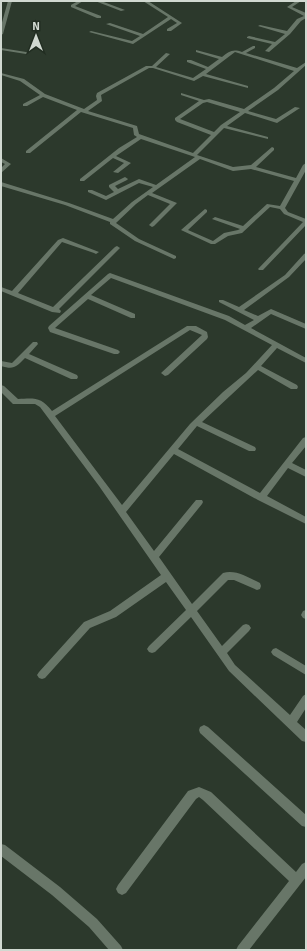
<svg xmlns="http://www.w3.org/2000/svg" width="307" height="951" font-family="Signika,sans-serif">
<style>
.lines{fill:none;stroke-linecap:round;stroke-linejoin:round}
.street{fill:#687668;fill-rule:evenodd}
</style>
<rect width="100%" height="100%" fill="#2c392c"/>
<g class="lines">
<path class="street" d="M 8,1 L 12,1 L 3,34 L 1,35 L 1,26 Z
M 78,1 L 83,1 L 75,6 L 101,16 L 101,18 L 97,18 L 71,7 L 71,5 Z
M 95,1 L 101,1 L 125,10 L 121,11 Z
M 143,1 L 148,1 L 182,23 L 171,31 L 167,31 L 167,29 L 177,23 L 171,19 L 133,44 L 89,32 L 91,31 L 132,41 L 140,36 L 106,24 L 110,23 L 143,34 L 168,17 Z
M 296,1 L 301,1 L 292,7 L 306,13 L 306,18 L 301,21 L 290,34 L 269,52 L 265,51 L 272,44 L 247,38 L 247,37 L 249,36 L 275,42 L 285,34 L 258,26 L 260,25 L 287,31 L 297,19 L 304,16 L 287,7 Z
M 253,46 L 255,46 L 255,48 L 246,53 L 297,68 L 306,62 L 306,65 L 278,90 L 248,111 L 276,119 L 295,107 L 300,108 L 277,123 L 245,113 L 227,126 L 268,137 L 268,139 L 224,128 L 197,155 L 233,167 L 251,165 L 272,147 L 274,148 L 274,150 L 256,167 L 296,178 L 303,165 L 306,163 L 306,170 L 285,208 L 288,212 L 306,219 L 306,225 L 263,270 L 259,270 L 258,269 L 303,222 L 284,214 L 280,209 L 270,207 L 242,233 L 228,236 L 215,244 L 211,244 L 181,230 L 205,209 L 207,210 L 207,212 L 188,230 L 213,241 L 224,233 L 238,230 L 240,229 L 212,219 L 215,217 L 243,226 L 267,204 L 280,206 L 294,181 L 251,169 L 233,171 L 200,159 L 152,193 L 177,203 L 154,226 L 152,227 L 149,225 L 170,204 L 148,195 L 136,204 L 116,223 L 139,239 L 176,256 L 176,258 L 174,259 L 135,241 L 110,224 L 110,222 L 65,205 L 1,186 L 1,182 L 69,203 L 113,219 L 132,202 L 153,187 L 139,183 L 106,200 L 88,192 L 88,190 L 92,190 L 106,196 L 114,192 L 109,187 L 109,185 L 125,177 L 128,179 L 127,180 L 115,186 L 118,189 L 139,179 L 156,185 L 195,157 L 141,139 L 116,156 L 131,163 L 118,173 L 113,172 L 124,163 L 113,158 L 84,181 L 80,181 L 80,179 L 119,148 L 137,137 L 134,135 L 133,128 L 81,112 L 30,153 L 26,153 L 26,151 L 77,110 L 43,97 L 27,106 L 23,106 L 23,104 L 40,95 L 20,81 L 1,75 L 1,73 L 24,79 L 45,94 L 84,109 L 97,100 L 96,96 L 97,93 L 146,66 L 152,66 L 166,53 L 170,54 L 156,67 L 193,78 L 206,69 L 187,62 L 187,60 L 191,60 L 208,67 L 219,59 L 196,52 L 196,50 L 222,57 C 229,51 233,49 242,52 ZM 235,52 L 294,71 L 274,88 L 244,109 L 209,99 L 204,100 L 181,93 L 181,95 L 199,101 L 175,118 L 175,120 L 177,122 L 211,135 L 193,153 L 139,134 L 137,126 L 88,111 L 102,101 L 101,95 L 149,68 L 153,68 L 194,81 L 203,76 L 248,88 L 248,86 L 206,74 ZM 207,102 L 240,112 L 221,125 L 214,132 L 180,119 L 203,103 Z
M 1,48 L 26,52 L 28,53 L 26,54 L 1,50 Z
M 1,158 L 11,164 L 1,173 L 1,168 L 5,164 L 1,162 Z
M 63,238 L 99,252 L 96,254 L 94,253 L 62,242 L 18,293 L 53,307 L 115,247 L 117,246 L 120,248 L 59,309 L 61,311 L 60,313 L 52,312 L 1,291 L 1,287 L 12,291 L 58,240 Z
M 306,253 L 306,259 L 289,277 L 244,310 L 258,316 L 271,309 L 306,324 L 306,329 L 271,314 L 251,328 L 306,358 L 306,363 L 277,348 L 261,366 L 297,385 L 298,387 L 297,389 L 291,389 L 258,370 L 202,422 L 255,447 L 256,449 L 255,451 L 249,451 L 197,426 L 178,449 L 260,493 L 303,438 L 306,437 L 306,446 L 292,463 L 306,470 L 306,477 L 288,468 L 267,496 L 306,517 L 306,524 L 258,500 L 174,454 L 126,512 L 154,551 L 196,500 L 202,500 L 203,502 L 202,504 L 159,557 L 192,604 L 223,573 C 236,569 249,578 260,583 L 261,586 L 260,589 L 257,590 L 234,580 L 228,580 L 197,611 L 222,646 L 243,625 L 246,624 L 249,625 L 251,628 L 249,631 L 227,653 L 235,665 L 290,715 L 303,696 L 306,694 L 306,708 L 297,722 L 306,730 L 306,742 L 302,741 L 229,671 L 191,617 L 155,652 L 152,653 L 149,652 L 147,649 L 149,646 L 186,610 L 166,582 L 116,617 L 90,628 L 45,678 L 42,679 L 39,678 L 37,675 L 39,672 L 84,622 L 110,611 L 161,575 L 99,486 L 40,407 L 35,404 L 13,404 L 1,392 L 1,385 L 4,386 L 18,399 C 35,398 41,397 52,411 L 187,326 L 196,326 L 207,332 L 208,337 L 207,339 L 168,375 L 165,376 L 161,373 L 202,335 L 190,330 L 55,416 L 122,505 L 190,424 L 223,392 L 246,373 L 272,345 L 225,320 L 111,278 L 91,295 L 135,314 L 135,318 L 131,318 L 88,299 L 55,328 L 118,350 L 120,352 L 118,354 L 114,354 L 50,332 L 48,328 L 49,326 L 108,274 L 110,273 L 229,316 L 245,325 L 254,320 L 219,302 L 219,300 L 223,300 L 239,307 L 285,275 L 304,254 Z
M 33,342 L 37,342 L 38,344 L 29,354 L 77,375 L 78,377 L 77,379 L 71,379 L 25,358 C 16,367 14,370 1,366 L 1,361 L 12,363 Z
M 306,610 L 306,619 L 303,618 L 301,615 L 303,611 Z
M 276,648 L 306,666 L 306,675 L 273,655 L 271,652 L 273,649 Z
M 204,725 L 208,727 L 306,815 L 306,827 L 302,826 L 200,733 L 199,730 L 200,727 Z
M 199,787 L 211,792 L 296,872 L 302,864 L 306,862 L 306,877 L 249,950 L 236,950 L 238,946 L 289,881 L 203,800 L 199,797 L 196,799 L 126,893 L 122,895 L 118,893 L 116,889 L 118,885 L 188,791 Z
M 1,844 L 5,845 L 60,887 L 97,919 L 121,946 L 123,950 L 109,950 L 89,927 L 52,895 L 1,856 Z"/>
</g>
<rect width="307" height="951" fill="none" stroke="#d1d9d1" stroke-width="4"/>
<g transform="translate(36 36)" stroke="#222e22" stroke-width="3" paint-order="stroke">
<path d="M0-3L7 15L0 10L-7 15Z" fill="#d1d9d1"/>
<text y="-6" font-size="11" font-weight="bold" text-anchor="middle" fill="#d1d9d1">N</text>
</g>
</svg>
